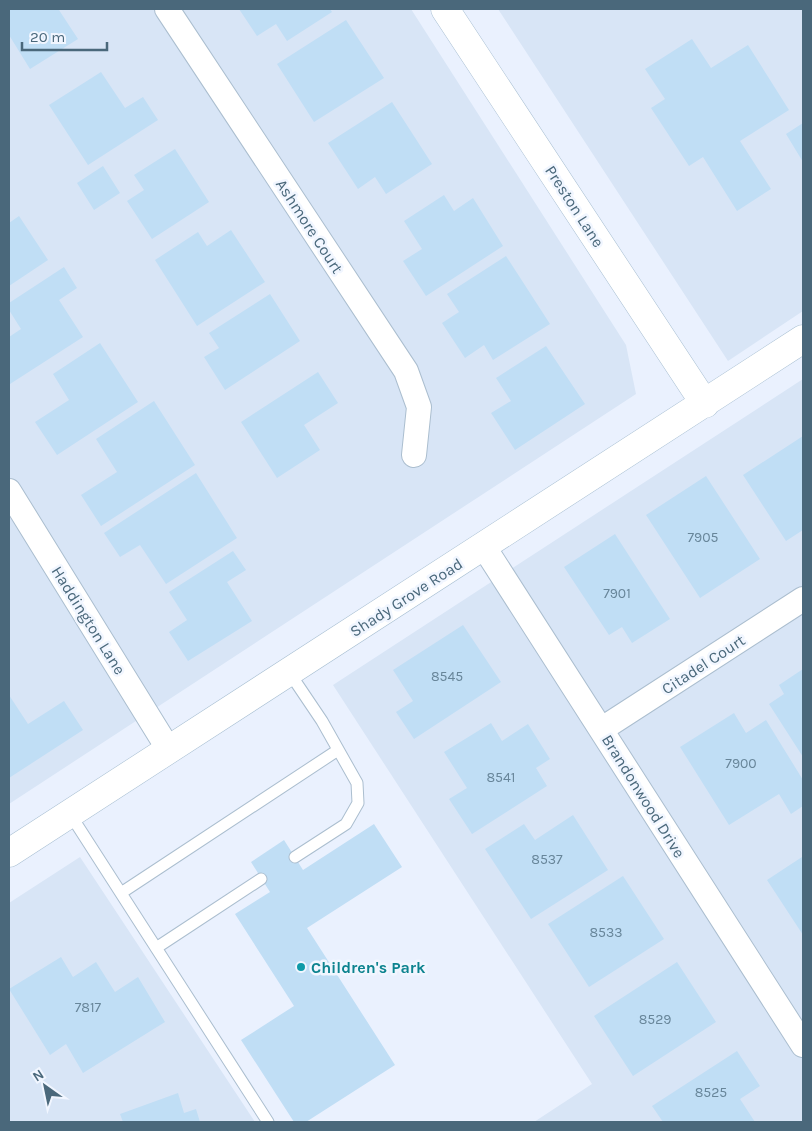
<svg xmlns="http://www.w3.org/2000/svg" width="812" height="1131" font-family="Karla,sans-serif">
<style>
.residential{fill:#d8e5f6}
.building{fill:#c0def5}
.lines{fill:none;stroke-linecap:round;stroke-linejoin:round}
.lane-casing{stroke:#abbecf;stroke-width:13}
.street-casing{stroke:#abbecf;stroke-width:26}
.secondary-casing{stroke:#a8bfd2;stroke-width:29}
.lane{stroke:#fff;stroke-width:11}
.street{stroke:#fff;stroke-width:24}
.secondary{stroke:#fff;stroke-width:28}
.culture-dot{fill:#0f9aa8;stroke:#f1f6ff;stroke-width:2}
.labels{text-anchor:middle;stroke-width:5;stroke-linejoin:round;paint-order:stroke}
.number-label{font-size:14px;fill:#68869a}
.street-label{font-size:16px;fill:#4a687b;stroke:#f1f6ff}
.culture-label{font-size:16px;font-weight:bold;fill:#0d838f;stroke:#f1f6ff;text-anchor:start}
</style>
<rect width="100%" height="100%" fill="#eaf1fe"/>
<path class="residential" d="M 9,9 L 411,9 L 626,345 L 636,394 L 9,804 Z
M 498,9 L 803,9 L 803,311 L 728,361 Z
M 803,379 L 803,1122 L 534,1122 L 592,1084 L 333,685 Z
M 80,857 L 255,1122 L 9,1122 L 9,903 Z"/>
<path class="building" d="M 9,9 L 61,9 L 59,10 L 78,39 L 30,69 L 9,35 Z
M 239,9 L 330,9 L 332,12 L 287,41 L 276,24 L 257,36 Z
M 346,20 L 384,78 L 314,122 L 277,64 Z
M 692,39 L 711,68 L 748,45 L 789,110 L 740,141 L 771,189 L 737,211 L 703,157 L 689,166 L 651,108 L 665,99 L 645,69 Z
M 101,72 L 125,108 L 143,97 L 158,120 L 88,165 L 49,105 Z
M 392,102 L 432,164 L 386,194 L 375,177 L 358,189 L 328,143 Z
M 803,123 L 803,162 L 786,134 Z
M 175,149 L 209,202 L 152,239 L 127,201 L 144,190 L 134,175 Z
M 103,166 L 120,193 L 94,210 L 77,183 Z
M 444,195 L 454,211 L 473,198 L 503,246 L 426,296 L 403,261 L 422,249 L 404,221 Z
M 19,216 L 48,260 L 9,286 L 9,223 Z
M 231,230 L 265,282 L 197,326 L 155,260 L 198,232 L 207,246 Z
M 506,256 L 550,324 L 493,360 L 484,345 L 465,358 L 442,323 L 459,312 L 447,294 Z
M 64,267 L 77,288 L 59,300 L 83,337 L 10,384 L 9,337 L 21,329 L 9,310 L 9,303 Z
M 270,294 L 300,341 L 225,390 L 204,357 L 219,348 L 209,333 Z
M 100,343 L 138,402 L 57,455 L 35,422 L 69,400 L 53,374 Z
M 546,346 L 585,404 L 515,450 L 491,413 L 511,401 L 496,378 Z
M 318,372 L 338,403 L 304,425 L 320,450 L 277,478 L 241,422 Z
M 154,401 L 195,465 L 101,526 L 81,495 L 117,472 L 96,439 Z
M 803,436 L 803,530 L 786,541 L 743,475 Z
M 196,473 L 237,538 L 166,584 L 140,545 L 120,557 L 104,533 Z
M 706,476 L 760,559 L 700,598 L 646,515 Z
M 615,534 L 670,619 L 632,643 L 622,627 L 609,635 L 564,567 Z
M 233,551 L 246,570 L 227,582 L 252,621 L 188,661 L 169,632 L 187,620 L 169,592 Z
M 463,625 L 501,682 L 414,739 L 396,712 L 413,701 L 393,670 Z
M 803,669 L 803,757 L 769,704 L 784,694 L 779,685 Z
M 9,695 L 28,724 L 64,701 L 83,730 L 9,778 Z
M 734,713 L 746,733 L 766,720 L 803,780 L 803,806 L 791,814 L 779,794 L 729,825 L 680,747 Z
M 491,723 L 502,741 L 528,724 L 550,759 L 536,768 L 547,786 L 472,834 L 449,799 L 467,788 L 444,752 Z
M 573,815 L 608,870 L 531,919 L 485,849 L 524,824 L 535,840 Z
M 374,824 L 402,867 L 307,928 L 395,1065 L 306,1122 L 294,1122 L 241,1040 L 294,1006 L 235,914 L 270,892 L 251,862 L 284,840 L 303,870 Z
M 802,857 L 803,859 L 803,935 L 767,880 Z
M 623,876 L 664,939 L 589,987 L 548,924 Z
M 61,957 L 73,977 L 96,962 L 115,992 L 138,977 L 165,1022 L 83,1073 L 66,1044 L 50,1055 L 9,989 Z
M 677,962 L 716,1022 L 633,1076 L 594,1016 Z
M 737,1051 L 760,1086 L 740,1099 L 755,1122 L 663,1122 L 652,1106 Z
M 178,1093 L 184,1113 L 196,1109 L 200,1122 L 123,1122 L 120,1114 Z"/>
<g class="lines">
<defs>
<path id="lane" d="M 289,672 L 322,721 L 357,783 L 358,803 L 346,824 L 295,857
M 70,814 L 268,1122
M 121,893 L 338,750
M 156,948 L 261,879"/>
<path id="street" d="M 167,9 L 406,371 L 419,407 L 414,455
M 9,491 L 169,750
M 484,547 L 803,1045
M 602,729 L 803,599"/>
<path id="secondary" d="M 445,9 L 705,404
M 9,853 L 803,339"/>
</defs>
<use href="#lane" class="lane-casing"/>
<use href="#street" class="street-casing"/>
<use href="#secondary" class="secondary-casing"/>
<use href="#lane" class="lane"/>
<use href="#street" class="street"/>
<use href="#secondary" class="secondary"/>
</g>
<circle class="culture-dot" cx="301" cy="967" r="5"/>
<g class="labels">
<g class="number-label">
<text x="703" y="542">7905</text>
<text x="617" y="598">7901</text>
<text x="447" y="681">8545</text>
<text x="741" y="768">7900</text>
<text x="501" y="782">8541</text>
<text x="547" y="864">8537</text>
<text x="606" y="937">8533</text>
<text x="88" y="1012">7817</text>
<text x="655" y="1024">8529</text>
<text x="711" y="1097">8525</text>
</g>
<g class="street-label">
<text transform="translate(575 206) rotate(57)" y="6">Preston Lane</text>
<text transform="translate(310 226) rotate(57)" y="6">Ashmore Court</text>
<text transform="translate(406 597) rotate(-33)" y="6">Shady Grove Road</text>
<text transform="translate(89 620) rotate(58)" y="6">Haddington Lane</text>
<text transform="translate(703 664) rotate(-33)" y="6">Citadel Court</text>
<text transform="translate(644 796) rotate(58)" y="6">Brandonwood Drive</text>
</g>
<g class="culture-label">
<text x="311" y="973">Children's Park</text>
</g>
</g>
<rect width="812" height="1131" fill="none" stroke="#4a687b" stroke-width="20"/>
<g transform="translate(45 1086) rotate(327)" stroke="#f1f6ff" stroke-width="4" paint-order="stroke">
<path d="M0-4L9 19L0 12L-9 19Z" fill="#4a687b"/>
<text y="-8" font-size="14" font-weight="bold" text-anchor="middle" fill="#4a687b">N</text>
</g>
<path d="M22 42v8h85v-8" fill="none" stroke="#4a687b" stroke-width="2.5"/>
<text x="30" y="42" font-size="15" fill="#4a687b" stroke="#f1f6ff" stroke-width="4" paint-order="stroke">20 m</text>
</svg>
